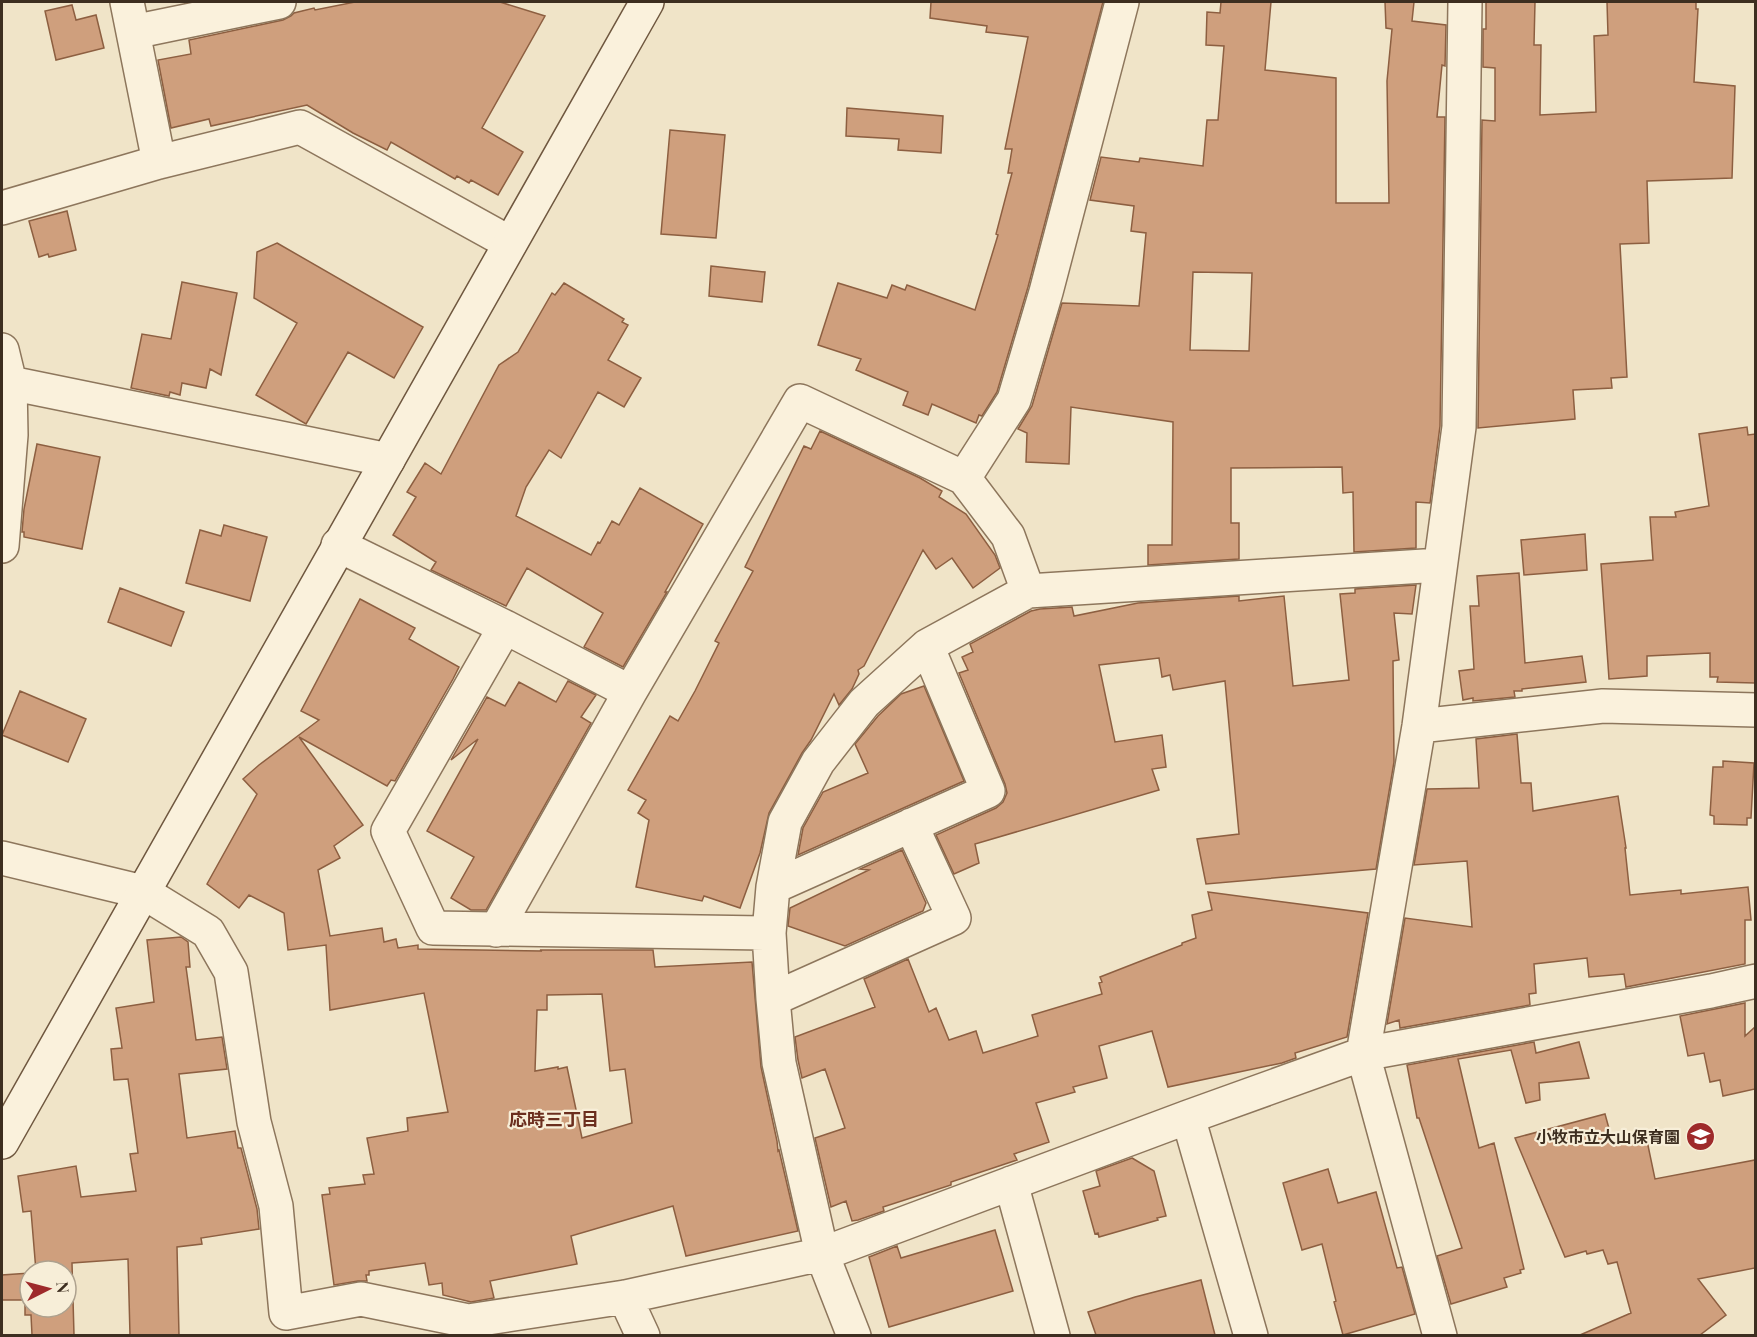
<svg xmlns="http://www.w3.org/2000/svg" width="1757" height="1337" font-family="'Playfair Display','Noto Sans JP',serif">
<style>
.building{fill:#cf9f7d;stroke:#8d5f41;stroke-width:1.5;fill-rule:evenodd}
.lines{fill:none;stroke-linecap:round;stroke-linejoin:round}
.street-casing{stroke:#8d765c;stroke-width:36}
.secondary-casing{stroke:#6f573f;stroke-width:36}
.street{stroke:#faf1dc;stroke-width:33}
.secondary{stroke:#faf1dc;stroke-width:33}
.labels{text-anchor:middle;stroke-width:4.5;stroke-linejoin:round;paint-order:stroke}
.poi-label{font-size:16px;font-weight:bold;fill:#3d2e20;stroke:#f7eed8;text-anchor:end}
.neighbourhood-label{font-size:18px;font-weight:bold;fill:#6b2e1e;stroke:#f7eed8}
</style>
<rect width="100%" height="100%" fill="#f0e4c8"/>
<path class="building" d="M 355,2 L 500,2 L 545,16 L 482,128 L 523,152 L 498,195 L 471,180 L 469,183 L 457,176 L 455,179 L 391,142 L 387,150 L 353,133 L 307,105 L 211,126 L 209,119 L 171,128 L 158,60 L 191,54 L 189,40 L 283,20 L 291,16 L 294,13 L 314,8 L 315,10 Z
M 931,2 L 1103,2 L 1028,287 L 997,392 L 982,416 L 979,415 L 976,423 L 932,404 L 928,415 L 903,405 L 908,392 L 856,370 L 861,359 L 818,345 L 838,283 L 887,298 L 892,285 L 905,290 L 907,285 L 975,310 L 998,235 L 996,234 L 1012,173 L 1008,173 L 1012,149 L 1005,149 L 1028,37 L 986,32 L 987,26 L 930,18 Z
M 1221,2 L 1271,2 L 1265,70 L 1336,78 L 1336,203 L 1389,203 L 1387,81 L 1392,29 L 1386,28 L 1385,2 L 1414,2 L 1412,21 L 1446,25 L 1445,66 L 1442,65 L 1437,117 L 1445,117 L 1440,426 L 1430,503 L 1416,502 L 1416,548 L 1354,552 L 1353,492 L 1343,493 L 1342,467 L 1231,468 L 1231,523 L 1239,523 L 1239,559 L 1148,565 L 1148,545 L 1172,545 L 1173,422 L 1071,407 L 1069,464 L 1026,462 L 1027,433 L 1018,429 L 1032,406 L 1062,303 L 1139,306 L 1146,233 L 1131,231 L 1134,206 L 1090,200 L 1101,157 L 1139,162 L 1140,158 L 1203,166 L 1207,120 L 1218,120 L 1224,46 L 1206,45 L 1207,12 L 1220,13 ZM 1193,272 L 1252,273 L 1249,351 L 1190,350 Z
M 1486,2 L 1535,2 L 1534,45 L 1541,45 L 1540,115 L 1596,112 L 1594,36 L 1608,35 L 1607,2 L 1696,2 L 1696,9 L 1698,9 L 1694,82 L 1735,86 L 1732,178 L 1647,181 L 1649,243 L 1620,244 L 1627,377 L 1611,378 L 1612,388 L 1573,390 L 1575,419 L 1478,428 L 1482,120 L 1495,121 L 1495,68 L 1483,67 L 1483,29 L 1486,29 Z
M 72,5 L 76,20 L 96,15 L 104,48 L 56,60 L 45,11 Z
M 847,108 L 943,116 L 941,153 L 898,150 L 899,139 L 846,136 Z
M 670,130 L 725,135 L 716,238 L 661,234 Z
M 67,211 L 76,250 L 49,257 L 48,254 L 39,257 L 29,221 Z
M 277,243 L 423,327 L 394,378 L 348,352 L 306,424 L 256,395 L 297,323 L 254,298 L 257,252 Z
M 711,266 L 765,272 L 762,302 L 709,296 Z
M 182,282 L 237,293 L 221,375 L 210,369 L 206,388 L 182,383 L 180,395 L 170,392 L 169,396 L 131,388 L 142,334 L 171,339 Z
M 564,283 L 624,319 L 622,322 L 628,325 L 608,360 L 641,378 L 624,407 L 598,392 L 561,458 L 549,450 L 526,487 L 516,516 L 591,555 L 598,542 L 600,543 L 612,521 L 619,525 L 640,488 L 703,524 L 665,592 L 667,592 L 623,667 L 584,647 L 603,613 L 527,568 L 506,606 L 431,570 L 436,562 L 393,535 L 416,497 L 407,492 L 425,463 L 441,474 L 499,365 L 518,352 L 552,293 L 555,295 Z
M 1747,427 L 1748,435 L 1755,434 L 1755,683 L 1717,682 L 1718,677 L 1710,677 L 1710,653 L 1647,656 L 1647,676 L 1609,679 L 1601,564 L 1653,560 L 1650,517 L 1676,517 L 1675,512 L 1709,506 L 1699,434 Z
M 820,431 L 920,478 L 942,491 L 939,497 L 966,514 L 995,555 L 1000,568 L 973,588 L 952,558 L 936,569 L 923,550 L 864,666 L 858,670 L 859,674 L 852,689 L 839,705 L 834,694 L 811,740 L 802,753 L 769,813 L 760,853 L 740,908 L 704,896 L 702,901 L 636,887 L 649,820 L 638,813 L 646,800 L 628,790 L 670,716 L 678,721 L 695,691 L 719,643 L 715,641 L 753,571 L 745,567 L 804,446 L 811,449 Z
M 37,444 L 100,457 L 82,549 L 24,537 L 24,532 L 22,532 L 24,509 Z
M 224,525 L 267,537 L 250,601 L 186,583 L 200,530 L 221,536 Z
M 1585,534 L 1587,570 L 1524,575 L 1521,540 Z
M 1519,573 L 1525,663 L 1582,656 L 1586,682 L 1522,689 L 1522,691 L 1514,691 L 1515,697 L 1473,701 L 1473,698 L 1463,700 L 1459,671 L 1474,669 L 1470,606 L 1479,606 L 1477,576 Z
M 1416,585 L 1412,614 L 1394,613 L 1399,660 L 1393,661 L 1394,762 L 1376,869 L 1206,884 L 1197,839 L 1239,834 L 1225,681 L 1173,690 L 1170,675 L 1162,677 L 1159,658 L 1099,665 L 1115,742 L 1162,735 L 1166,767 L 1152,769 L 1159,790 L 975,844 L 979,863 L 954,874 L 936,835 L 996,808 L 1003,802 L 1007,793 L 1005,784 L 959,673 L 968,670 L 962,657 L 973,652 L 970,644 L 1031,611 L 1040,609 L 1072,607 L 1074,616 L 1138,603 L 1239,596 L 1239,601 L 1284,596 L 1293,686 L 1349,680 L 1340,594 L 1355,593 L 1355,589 Z
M 120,588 L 184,612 L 171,646 L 108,622 Z
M 360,599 L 415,628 L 409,639 L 459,667 L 453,679 L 395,781 L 391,780 L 387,786 L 299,737 L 363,825 L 334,846 L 340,858 L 318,870 L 330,936 L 382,928 L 384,942 L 396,939 L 398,948 L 418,945 L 418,949 L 542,951 L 540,950 L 653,950 L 655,967 L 752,962 L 761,1067 L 777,1141 L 778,1151 L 779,1150 L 798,1231 L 686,1256 L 673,1206 L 571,1236 L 577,1264 L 490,1281 L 494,1298 L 471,1302 L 443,1295 L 442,1283 L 429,1285 L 425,1263 L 369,1271 L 369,1275 L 366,1275 L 367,1281 L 358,1281 L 334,1285 L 322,1195 L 330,1194 L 329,1188 L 365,1184 L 363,1175 L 374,1174 L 367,1138 L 408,1131 L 407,1118 L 448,1112 L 424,993 L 330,1010 L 326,945 L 288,950 L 284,913 L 249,895 L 239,908 L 207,884 L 257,794 L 243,779 L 259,765 L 319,720 L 301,711 ZM 602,994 L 610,1071 L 625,1069 L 632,1123 L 582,1138 L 567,1067 L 558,1069 L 558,1067 L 535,1071 L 537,1010 L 547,1010 L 547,995 Z
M 568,681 L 596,695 L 581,717 L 591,723 L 486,910 L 471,910 L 451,898 L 474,857 L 427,831 L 478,739 L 451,760 L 487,697 L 505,706 L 519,682 L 556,702 Z
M 924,686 L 964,781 L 798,855 L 803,828 L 823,792 L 868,773 L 855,744 L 878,716 L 901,694 Z
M 20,691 L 86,719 L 68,762 L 2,735 Z
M 1517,734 L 1521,783 L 1531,783 L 1533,811 L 1618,796 L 1626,848 L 1625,848 L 1630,895 L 1681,890 L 1681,894 L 1748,887 L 1751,920 L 1745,920 L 1745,964 L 1626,987 L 1624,974 L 1589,977 L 1587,958 L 1534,964 L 1536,993 L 1529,994 L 1530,1005 L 1400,1028 L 1399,1020 L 1387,1024 L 1405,918 L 1472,927 L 1467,861 L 1414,865 L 1427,789 L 1479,788 L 1476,739 Z
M 1723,761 L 1754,763 L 1751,818 L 1747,818 L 1747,825 L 1714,824 L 1714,816 L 1710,815 L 1713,767 L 1723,767 Z
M 902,850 L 926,903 L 923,911 L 845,946 L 788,926 L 790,908 L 869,870 L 860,869 Z
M 1208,892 L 1368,913 L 1347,1037 L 1295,1053 L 1296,1058 L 1282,1063 L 1168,1087 L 1152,1031 L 1099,1046 L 1107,1078 L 1073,1087 L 1075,1092 L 1036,1103 L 1049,1142 L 1014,1154 L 1017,1160 L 951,1182 L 951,1185 L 883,1207 L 884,1211 L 858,1220 L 852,1221 L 846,1201 L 831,1207 L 815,1138 L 845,1128 L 825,1069 L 802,1078 L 798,1060 L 795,1037 L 875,1007 L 864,979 L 908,959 L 929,1012 L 936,1008 L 949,1040 L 976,1031 L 983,1053 L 1038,1036 L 1032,1015 L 1102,994 L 1099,983 L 1102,982 L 1100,977 L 1182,945 L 1182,943 L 1196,938 L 1192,915 L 1212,910 Z
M 181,937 L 188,942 L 190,967 L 186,967 L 196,1040 L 222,1037 L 227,1069 L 179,1074 L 187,1138 L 235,1131 L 238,1148 L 241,1148 L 257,1209 L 259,1229 L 201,1238 L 202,1244 L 177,1247 L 179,1335 L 130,1335 L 128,1259 L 72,1263 L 74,1335 L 32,1335 L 31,1315 L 25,1315 L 25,1300 L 2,1300 L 2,1275 L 30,1273 L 30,1307 L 66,1307 L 66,1271 L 36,1271 L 31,1211 L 23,1212 L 18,1176 L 76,1166 L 81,1197 L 136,1191 L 130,1154 L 138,1153 L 128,1079 L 114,1080 L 111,1049 L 122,1048 L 116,1008 L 154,1002 L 147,940 Z
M 1745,1003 L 1745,1036 L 1755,1027 L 1755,1089 L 1723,1096 L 1720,1080 L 1710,1082 L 1704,1053 L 1688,1056 L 1680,1016 Z
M 1534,1042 L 1536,1053 L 1579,1042 L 1589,1078 L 1539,1083 L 1540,1100 L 1526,1103 L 1511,1050 L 1458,1059 L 1479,1148 L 1494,1143 L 1524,1269 L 1520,1270 L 1521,1273 L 1504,1278 L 1507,1287 L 1451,1304 L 1437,1256 L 1462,1248 L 1419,1118 L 1417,1118 L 1407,1065 Z
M 1605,1114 L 1613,1143 L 1646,1136 L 1655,1179 L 1755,1160 L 1755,1268 L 1698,1279 L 1726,1315 L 1700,1335 L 1580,1335 L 1631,1313 L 1617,1262 L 1608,1264 L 1603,1250 L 1587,1254 L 1586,1251 L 1565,1257 L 1515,1138 Z
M 1132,1158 L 1154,1171 L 1166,1216 L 1157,1218 L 1158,1220 L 1099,1237 L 1098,1233 L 1095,1234 L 1083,1191 L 1100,1186 L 1096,1171 Z
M 1328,1169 L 1338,1203 L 1376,1192 L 1397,1268 L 1402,1267 L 1415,1314 L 1343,1335 L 1334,1302 L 1336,1301 L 1322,1244 L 1302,1250 L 1283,1183 Z
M 995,1230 L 1013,1291 L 889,1327 L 869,1257 L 897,1246 L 901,1258 Z
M 1201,1280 L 1215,1335 L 1096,1335 L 1088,1312 L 1135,1297 Z"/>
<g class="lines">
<defs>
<path id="street" d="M 127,2 L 159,162
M 133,32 L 279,2
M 2,208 L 159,162 L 300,127 L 510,243
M 2,350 L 10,383 L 11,435 L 2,546
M 10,383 L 388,460
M 964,478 L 1014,400 L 1046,292 L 1122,2
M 338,545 L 505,627 L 630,692
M 505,627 L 388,831 L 433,928 L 769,933
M 1419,726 L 1603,706 L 1756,710
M 2,858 L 143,892 L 208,932 L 231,972 L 254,1122 L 276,1206 L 286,1313 L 361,1299 L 468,1321 L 625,1297 L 822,1254 L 1188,1117 L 1363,1054 L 1711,991 L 1756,981
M 773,887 L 988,791 L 927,646
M 496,930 L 630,692 L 800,401 L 964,478 L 1008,536 L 1028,591
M 773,999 L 954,918 L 911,825
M 1188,1117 L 1251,1336
M 1011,1183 L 1053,1336
M 625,1297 L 643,1336
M 854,1336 L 822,1254 L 779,1063 L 773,999 L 769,933 L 773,887 L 785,822 L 818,762 L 864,703 L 927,646 L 1028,591 L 1440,565
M 1440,1336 L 1363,1054 L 1419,726 L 1459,427 L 1465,2"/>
<path id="secondary" d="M 2,1142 L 647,2"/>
</defs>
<use href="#street" class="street-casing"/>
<use href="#secondary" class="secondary-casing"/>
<use href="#street" class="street"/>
<use href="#secondary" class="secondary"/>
</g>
<defs>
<symbol id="school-disc" viewBox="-11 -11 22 22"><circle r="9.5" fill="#9e2a2b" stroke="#f7eed8"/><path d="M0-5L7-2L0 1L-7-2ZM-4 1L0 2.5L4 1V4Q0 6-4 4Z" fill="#fff"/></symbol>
</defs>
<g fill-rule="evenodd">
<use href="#school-disc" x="1684" y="1120" width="33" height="33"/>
</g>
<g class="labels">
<g class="poi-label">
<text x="1680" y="1143">小牧市立大山保育園</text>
</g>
<g class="neighbourhood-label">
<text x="554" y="1126">応時三丁目</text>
</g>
</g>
<rect width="1757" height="1337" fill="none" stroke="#3d2e20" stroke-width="6"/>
<g transform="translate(48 1289) rotate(84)"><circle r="28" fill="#f7eed8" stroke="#ada18e" stroke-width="1.5"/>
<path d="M0-4.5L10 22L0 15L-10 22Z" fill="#9e2a2b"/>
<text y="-9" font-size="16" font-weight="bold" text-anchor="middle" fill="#3d2e20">N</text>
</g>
</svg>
